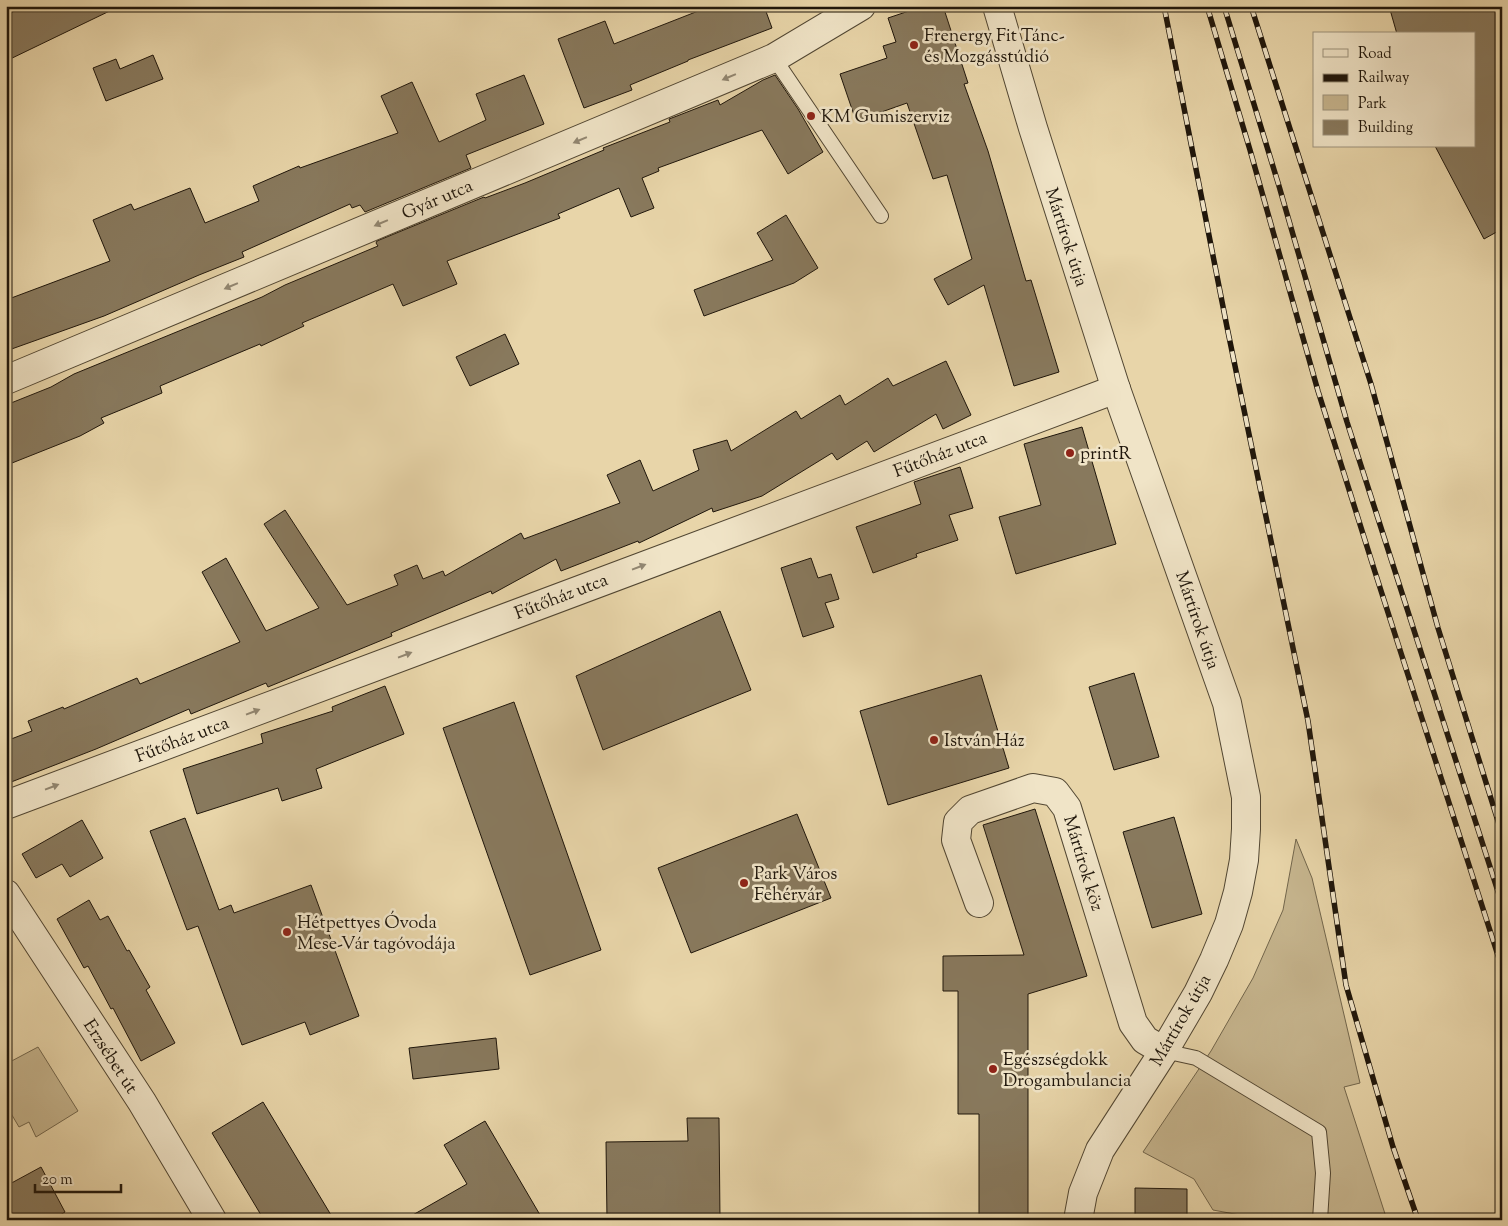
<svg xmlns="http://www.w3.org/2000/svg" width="1508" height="1226" font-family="'Sorts Mill Goudy',serif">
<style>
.green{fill:#c6b58e;stroke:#72664c}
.building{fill:#88795d;stroke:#1f160b}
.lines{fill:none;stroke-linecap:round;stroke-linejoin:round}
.service-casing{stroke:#514632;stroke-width:16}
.minor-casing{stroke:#514632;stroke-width:30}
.tertiary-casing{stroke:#514632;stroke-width:30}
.service{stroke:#f0e4c7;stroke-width:14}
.minor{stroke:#f0e4c7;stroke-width:28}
.tertiary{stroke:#f0e4c7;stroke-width:28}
.rail-casing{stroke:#1f160b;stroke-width:5.5}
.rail{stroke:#f0e4c7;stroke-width:4;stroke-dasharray:11;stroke-linecap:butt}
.oneway{fill:#928772}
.poi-dot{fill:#8f2418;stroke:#f0e4c7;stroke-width:2}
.labels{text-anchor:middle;stroke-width:5;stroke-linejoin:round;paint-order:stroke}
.poi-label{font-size:18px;fill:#1f160b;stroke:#f0e4c7;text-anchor:start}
.street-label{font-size:18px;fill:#1f160b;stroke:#f0e4c7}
</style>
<rect width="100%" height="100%" fill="#e8d5a9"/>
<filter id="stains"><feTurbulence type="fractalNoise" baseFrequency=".004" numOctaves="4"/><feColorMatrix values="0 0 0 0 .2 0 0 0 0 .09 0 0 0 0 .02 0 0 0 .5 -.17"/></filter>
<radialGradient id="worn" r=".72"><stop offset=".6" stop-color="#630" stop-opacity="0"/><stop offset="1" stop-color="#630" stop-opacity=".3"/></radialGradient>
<path class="green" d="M 1296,839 L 1312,878 L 1360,1083 L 1344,1087 L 1387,1220 L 1267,1220 L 1213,1210 L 1194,1179 L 1143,1152 L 1211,1051 L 1253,978 L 1283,910 Z
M 38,1047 L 78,1111 L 36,1137 L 29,1122 L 19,1127 L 6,1105 L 6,1064 Z"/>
<path class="building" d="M 26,6 L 120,6 L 6,61 L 6,15 Z
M 711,6 L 764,6 L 772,28 L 688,60 L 688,61 L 630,85 L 632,90 L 584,108 L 558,39 L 605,21 L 614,44 Z
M 924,6 L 943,6 L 968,83 L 964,84 L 988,151 L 1026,281 L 1031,280 L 1059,372 L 1014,386 L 984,285 L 948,305 L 934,279 L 972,259 L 947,175 L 933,179 L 907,103 L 856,121 L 840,74 L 887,58 L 883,46 L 896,42 L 888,18 Z
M 1389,6 L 1502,6 L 1502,229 L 1484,239 L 1435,146 L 1474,146 L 1474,34 L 1397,34 Z
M 153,55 L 163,79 L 106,101 L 93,68 L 116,59 L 120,69 Z
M 524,75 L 544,124 L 466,155 L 471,168 L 365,212 L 360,205 L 352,208 L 350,204 L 242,252 L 244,257 L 199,275 L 104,316 L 6,351 L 6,300 L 110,261 L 93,220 L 131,204 L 134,210 L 190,188 L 205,223 L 259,201 L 253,186 L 299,166 L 300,168 L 398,133 L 381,96 L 412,82 L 439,142 L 486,120 L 476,94 Z
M 775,75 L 798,109 L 823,152 L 788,174 L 762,130 L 658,168 L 659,171 L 642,178 L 654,208 L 631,217 L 619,188 L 558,214 L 560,218 L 447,261 L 457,284 L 403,306 L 393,284 L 302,323 L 304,326 L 261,346 L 260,344 L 160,386 L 162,393 L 101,418 L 104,423 L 80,436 L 12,463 L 6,450 L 6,405 L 51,387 L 74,374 L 262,297 L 285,285 L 378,246 L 376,243 L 377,241 L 484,197 L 485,198 L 525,183 L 604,150 L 603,148 L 670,122 L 669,119 L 677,116 L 718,100 L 720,105 L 763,80 Z
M 786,215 L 818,268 L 794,283 L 704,316 L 694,290 L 773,260 L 757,233 Z
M 505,334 L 519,364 L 470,386 L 456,357 Z
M 946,361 L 971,415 L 943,429 L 936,414 L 874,452 L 867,441 L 837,460 L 832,453 L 762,496 L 713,512 L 712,508 L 639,543 L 638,541 L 561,571 L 556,559 L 492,594 L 491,591 L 391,633 L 392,636 L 268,687 L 266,683 L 191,714 L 189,709 L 96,749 L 6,784 L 6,741 L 32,731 L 28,721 L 63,707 L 64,709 L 137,678 L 140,684 L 240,642 L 202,572 L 226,558 L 266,631 L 319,608 L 264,524 L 285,510 L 347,605 L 398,585 L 394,575 L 417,565 L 423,579 L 443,571 L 445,576 L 521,533 L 524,539 L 620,503 L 607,475 L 640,460 L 653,491 L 699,470 L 693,450 L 727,440 L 731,451 L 796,411 L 801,419 L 840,395 L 845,405 L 888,378 L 893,386 Z
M 1082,427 L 1116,544 L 1016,574 L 999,517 L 1041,505 L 1024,444 Z
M 960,467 L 973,508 L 949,515 L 958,540 L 916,554 L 917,557 L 873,573 L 856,527 L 921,504 L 914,482 Z
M 811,558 L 818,578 L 831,574 L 839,599 L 825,603 L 834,627 L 803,637 L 781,568 Z
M 720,611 L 751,690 L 603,750 L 576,676 Z
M 1134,673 L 1159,757 L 1114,770 L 1089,687 Z
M 981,675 L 1009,768 L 888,805 L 860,711 Z
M 385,686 L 404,734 L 316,769 L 322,788 L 282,801 L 278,788 L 197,814 L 183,769 L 263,743 L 261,734 L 333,711 L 332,707 Z
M 514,702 L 601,950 L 530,975 L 443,728 Z
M 1035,809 L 1087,976 L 1028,994 L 1028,1220 L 979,1220 L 979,1114 L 958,1114 L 958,991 L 943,991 L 943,956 L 1024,955 L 983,825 Z
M 797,814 L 831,898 L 691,953 L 658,868 Z
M 1174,817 L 1202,914 L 1152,928 L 1123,832 Z
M 185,818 L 219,910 L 231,905 L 234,913 L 311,885 L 359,1016 L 310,1035 L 305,1022 L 242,1045 L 198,926 L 187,930 L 150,831 Z
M 82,820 L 103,858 L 70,877 L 62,864 L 36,878 L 22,854 Z
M 89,900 L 100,920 L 108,916 L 127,951 L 129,950 L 150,987 L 146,990 L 175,1043 L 141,1061 L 113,1008 L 111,1009 L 88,966 L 84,968 L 57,919 Z
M 496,1038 L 499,1069 L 413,1079 L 409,1048 Z
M 263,1102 L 334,1220 L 264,1220 L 212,1133 Z
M 687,1118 L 719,1118 L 720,1220 L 607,1220 L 606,1142 L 688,1141 Z
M 485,1121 L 543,1220 L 404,1220 L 467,1184 L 444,1145 Z
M 41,1167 L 65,1212 L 52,1220 L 6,1220 L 6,1186 Z
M 1135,1188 L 1187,1189 L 1187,1220 L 1135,1220 Z"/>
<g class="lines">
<defs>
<path id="service" d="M 774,58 L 881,216
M 1164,1051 L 1196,1058 L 1319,1132 L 1323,1173 L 1320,1220"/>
<path id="minor" d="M 6,380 L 774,58 L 861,6
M 6,805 L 1116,389
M 6,894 L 142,1102 L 212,1220
M 979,903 L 956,840 L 958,822 L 970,810 L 1033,788 L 1055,792 L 1067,808 L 1133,1023 L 1145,1040 L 1164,1051"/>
<path id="tertiary" d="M 997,6 L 1033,128 L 1116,389 L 1227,703 L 1246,797 L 1246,829 L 1244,860 L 1238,892 L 1229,924 L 1214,960 L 1198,993 L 1164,1051 L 1100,1150 L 1083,1193 L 1078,1220"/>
</defs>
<use href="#service" class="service-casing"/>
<use href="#minor" class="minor-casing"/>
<use href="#tertiary" class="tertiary-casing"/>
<use href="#service" class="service"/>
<use href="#minor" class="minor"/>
<use href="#tertiary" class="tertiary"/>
<defs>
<path id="rail" d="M 1164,6 L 1227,327 L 1308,721 L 1346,985 L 1393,1147 L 1418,1220
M 1207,6 L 1250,150 L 1318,391 L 1375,572 L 1502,968
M 1224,6 L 1279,186 L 1347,422 L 1502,904
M 1251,6 L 1371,384 L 1438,628 L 1502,834"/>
</defs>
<use href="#rail" class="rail-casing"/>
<use href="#rail" class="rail"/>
</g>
<defs><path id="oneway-solid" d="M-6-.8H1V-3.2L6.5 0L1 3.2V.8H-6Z" transform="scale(1.25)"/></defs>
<g class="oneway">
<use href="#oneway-solid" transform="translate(729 77) rotate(157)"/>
<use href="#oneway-solid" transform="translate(580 140) rotate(157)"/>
<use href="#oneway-solid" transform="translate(381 223) rotate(157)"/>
<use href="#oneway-solid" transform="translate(231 286) rotate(157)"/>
<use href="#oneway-solid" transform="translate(639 567) rotate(-21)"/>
<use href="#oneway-solid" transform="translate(405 655) rotate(-21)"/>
<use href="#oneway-solid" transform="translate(253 712) rotate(-21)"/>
<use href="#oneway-solid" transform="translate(52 787) rotate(-21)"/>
</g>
<g class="poi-dot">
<circle cx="914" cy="45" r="5"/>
<circle cx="811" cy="116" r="5"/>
<circle cx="1070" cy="453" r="5"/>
<circle cx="934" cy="740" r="5"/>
<circle cx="744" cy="883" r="5"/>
<circle cx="287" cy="932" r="5"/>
<circle cx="993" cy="1069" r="5"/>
</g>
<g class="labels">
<g class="poi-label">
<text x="924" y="41">Frenergy Fit Tánc-<tspan x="924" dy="21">és Mozgásstúdió</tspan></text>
<text x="821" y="122">KM Gumiszerviz</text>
<text x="1080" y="459">printR</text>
<text x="944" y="746">István Ház</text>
<text x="754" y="879">Park Város<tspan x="754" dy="21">Fehérvár</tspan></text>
<text x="297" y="928">Hétpettyes Óvoda<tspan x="297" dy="21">Mese-Vár tagóvodája</tspan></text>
<text x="1003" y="1065">Egészségdokk<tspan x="1003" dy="21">Drogambulancia</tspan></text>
</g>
<g class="street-label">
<text transform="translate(437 199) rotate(-23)" y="6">Gyár utca</text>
<text transform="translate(1067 237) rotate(72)" y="6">Mártírok útja</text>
<text transform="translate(940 454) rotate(-21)" y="6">Fűtőház utca</text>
<text transform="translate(561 596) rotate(-21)" y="6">Fűtőház utca</text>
<text transform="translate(1198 620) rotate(71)" y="6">Mártírok útja</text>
<text transform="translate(182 739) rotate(-21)" y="6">Fűtőház utca</text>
<text transform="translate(1084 863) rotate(73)" y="6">Mártírok köz</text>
<text transform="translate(1180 1020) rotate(-60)" y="6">Mártírok útja</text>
<text transform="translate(111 1056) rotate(57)" y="6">Erzsébet út</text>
</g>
</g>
<rect width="1508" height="1226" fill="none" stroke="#e8d5a9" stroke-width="25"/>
<rect x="8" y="8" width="1493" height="1211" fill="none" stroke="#1f160b" stroke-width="2.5"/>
<rect x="12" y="12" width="1483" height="1201" fill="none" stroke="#1f160b"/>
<rect x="1313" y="32" width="162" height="115" fill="#f0e4c7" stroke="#9c927c"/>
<rect x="1323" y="49" width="25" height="8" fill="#f0e4c7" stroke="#9c927c"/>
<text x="1358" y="58" font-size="15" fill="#1f160b">Road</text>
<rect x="1323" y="74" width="25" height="8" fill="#1f160b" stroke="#9c927c"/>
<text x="1358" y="82" font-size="15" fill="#1f160b">Railway</text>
<rect x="1323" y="95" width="25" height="15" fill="#c6b58e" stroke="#9c927c"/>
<text x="1358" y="108" font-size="15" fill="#1f160b">Park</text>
<rect x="1323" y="120" width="25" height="15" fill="#88795d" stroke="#9c927c"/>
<text x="1358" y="132" font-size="15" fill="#1f160b">Building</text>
<path d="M35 1184v8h86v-8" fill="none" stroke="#1f160b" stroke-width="2.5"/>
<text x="42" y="1184" font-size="15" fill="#1f160b" stroke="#f0e4c7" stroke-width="4" paint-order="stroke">20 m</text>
<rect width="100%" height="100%" filter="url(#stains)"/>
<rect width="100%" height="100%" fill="url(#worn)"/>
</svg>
